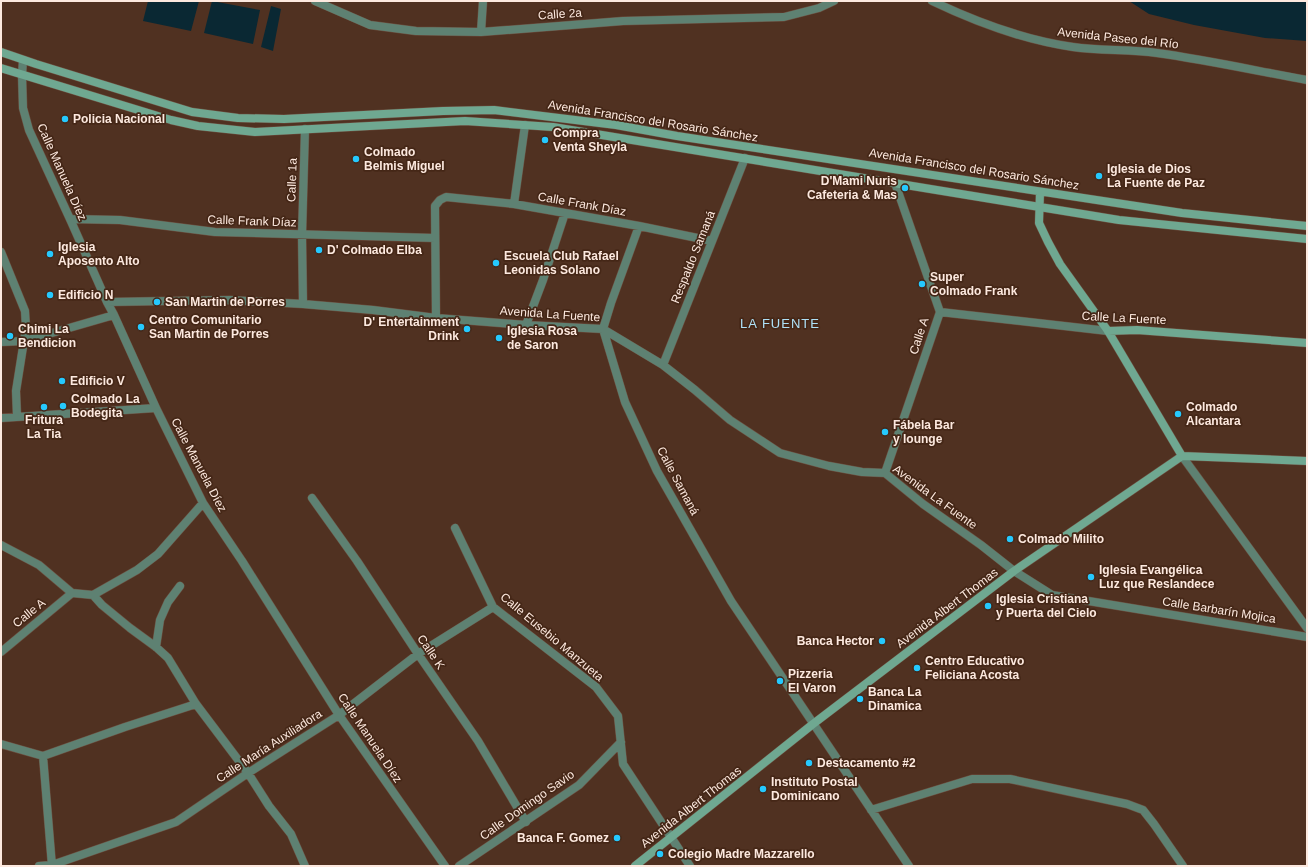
<svg xmlns="http://www.w3.org/2000/svg" width="1308" height="867" font-family="Arial,sans-serif">
<style>
.water{fill:#0a2833}
.lines{fill:none;stroke-linecap:round;stroke-linejoin:round}
.minor-casing{stroke:#6c4e3f;stroke-width:9}
.tertiary-casing{stroke:#6c4e3f;stroke-width:9}
.secondary-casing{stroke:#6c4e3f;stroke-width:9}
.minor{stroke:#5e8172;stroke-width:8}
.tertiary{stroke:#5e8172;stroke-width:8}
.secondary{stroke:#6fa891;stroke-width:8}
.poi-dot{fill:#25c9fe;stroke:#452717;stroke-width:1.5}
.labels{text-anchor:middle;stroke-width:3.5;stroke-linejoin:round;paint-order:stroke}
.street-label{font-size:12px;fill:#fde9df;stroke:#452717}
.poi-label{font-size:12px;font-weight:bold;fill:#fde9df;stroke:#452717;text-anchor:start}
.neighbourhood-label{font-size:13px;letter-spacing:1px;fill:#aee0f6;stroke:#452717}
</style>
<rect width="100%" height="100%" fill="#503121"/>
<path class="water" d="M 148,1 L 199,1 L 191,31 L 143,21 Z
M 212,1 L 260,10 L 253,44 L 204,33 Z
M 1129,1 L 1307,1 L 1307,41 L 1265,38 L 1194,25 L 1149,14 Z
M 271,6 L 281,9 L 273,51 L 261,47 Z"/>
<g class="lines">
<defs>
<path id="minor" d="M 315,1 L 370,25 L 416,31 L 481,32 L 623,21 L 784,17 L 819,8 L 834,1
M 481,32 L 483,1
M 23,60 L 22,75 L 23,108 L 29,130 L 70,219 L 107,302 L 114,315 L 156,408 L 203,503 L 242,561 L 339,715 L 445,866
M 514,204 L 525,125
M 70,219 L 120,220 L 215,232 L 435,238
M 639,226 L 611,303 L 603,329 L 625,402 L 657,471 L 731,601 L 909,866
M 1,252 L 25,311 L 26,328 L 16,391 L 17,416
M 107,302 L 230,300 L 303,304 L 373,310 L 436,318 L 526,325 L 603,329 L 663,365 L 695,390 L 730,420 L 780,453 L 829,466 L 862,472 L 885,473 L 923,504 L 981,545 L 1014,571 L 1052,595 L 1307,637
M 303,304 L 302,235 L 305,129
M 940,312 L 1108,331
M 436,318 L 435,206 L 440,200 L 446,197 L 514,204 L 639,226 L 712,241
M 526,325 L 543,280 L 565,213
M 1,342 L 24,341 L 114,315
M 663,365 L 745,158
M 1,418 L 156,408
M 1182,456 L 1307,628
M 885,473 L 940,312 L 895,183
M 312,498 L 357,561 L 418,654 L 478,741 L 526,822
M 455,528 L 493,607 L 596,687 L 618,716 L 623,764 L 690,866
M 1,545 L 39,565 L 72,593 L 93,595 L 102,605 L 130,628 L 156,647 L 168,658 L 196,704 L 248,773 L 269,806 L 291,834 L 305,866
M 93,595 L 137,570 L 158,554 L 203,503
M 156,647 L 160,620 L 168,602 L 180,586
M 1,652 L 72,593
M 1,744 L 43,756 L 125,727 L 196,704
M 43,756 L 52,866
M 871,810 L 972,779 L 1010,779 L 1127,804 L 1143,810 L 1154,824 L 1183,866
M 39,866 L 52,865 L 176,822 L 248,773 L 339,715 L 418,654 L 493,607
M 459,866 L 579,785 L 621,742"/>
<path id="tertiary" d="M 932,1 C 976,22 1023,40 1073,47 C 1101,51 1129,49 1157,53 C 1208,60 1257,71 1307,80"/>
<path id="secondary" d="M 1,52 L 36,64 L 192,112 L 238,118 L 284,119 L 443,111 L 494,110 L 616,125 L 677,136 L 1182,213 L 1307,226
M 1,68 L 171,120 L 198,126 L 255,132 L 465,121 L 553,127 L 1119,220 L 1307,239
M 1040,192 L 1039,223 L 1048,242 L 1060,264 L 1108,331 L 1182,456
M 1108,331 L 1137,330 L 1307,343
M 635,866 L 813,724 L 1014,571 L 1182,456 L 1307,461"/>
</defs>
<use href="#minor" class="minor-casing"/>
<use href="#tertiary" class="tertiary-casing"/>
<use href="#secondary" class="secondary-casing"/>
<use href="#minor" class="minor"/>
<use href="#tertiary" class="tertiary"/>
<use href="#secondary" class="secondary"/>
</g>
<g class="poi-dot">
<circle cx="65" cy="119" r="4"/>
<circle cx="545" cy="140" r="4"/>
<circle cx="356" cy="159" r="4"/>
<circle cx="1099" cy="176" r="4"/>
<circle cx="905" cy="188" r="4"/>
<circle cx="319" cy="250" r="4"/>
<circle cx="50" cy="254" r="4"/>
<circle cx="496" cy="263" r="4"/>
<circle cx="922" cy="284" r="4"/>
<circle cx="50" cy="295" r="4"/>
<circle cx="157" cy="302" r="4"/>
<circle cx="141" cy="327" r="4"/>
<circle cx="467" cy="329" r="4"/>
<circle cx="10" cy="336" r="4"/>
<circle cx="499" cy="338" r="4"/>
<circle cx="62" cy="381" r="4"/>
<circle cx="63" cy="406" r="4"/>
<circle cx="44" cy="407" r="4"/>
<circle cx="1178" cy="414" r="4"/>
<circle cx="885" cy="432" r="4"/>
<circle cx="1010" cy="539" r="4"/>
<circle cx="1091" cy="577" r="4"/>
<circle cx="988" cy="606" r="4"/>
<circle cx="882" cy="641" r="4"/>
<circle cx="917" cy="668" r="4"/>
<circle cx="780" cy="681" r="4"/>
<circle cx="860" cy="699" r="4"/>
<circle cx="809" cy="763" r="4"/>
<circle cx="763" cy="789" r="4"/>
<circle cx="617" cy="838" r="4"/>
<circle cx="660" cy="854" r="4"/>
</g>
<g class="labels">
<g class="street-label">
<text transform="translate(560 14) rotate(-4)" y="4">Calle 2a</text>
<text transform="translate(1118 38) rotate(6)" y="4">Avenida Paseo del Río</text>
<text transform="translate(653 121) rotate(9)" y="4">Avenida Francisco del Rosario Sánchez</text>
<text transform="translate(974 169) rotate(9)" y="4">Avenida Francisco del Rosario Sánchez</text>
<text transform="translate(62 172) rotate(66)" y="4">Calle Manuela Díez</text>
<text transform="translate(292 180) rotate(-88)" y="4">Calle 1a</text>
<text transform="translate(582 204) rotate(10)" y="4">Calle Frank Díaz</text>
<text transform="translate(252 221) rotate(2)" y="4">Calle Frank Díaz</text>
<text transform="translate(693 257) rotate(-68)" y="4">Respaldo Samaná</text>
<text transform="translate(550 314) rotate(4)" y="4">Avenida La Fuente</text>
<text transform="translate(1124 318) rotate(3)" y="4">Calle La Fuente</text>
<text transform="translate(919 336) rotate(-72)" y="4">Calle A</text>
<text transform="translate(199 465) rotate(62)" y="4">Calle Manuela Díez</text>
<text transform="translate(678 481) rotate(62)" y="4">Calle Samaná</text>
<text transform="translate(935 497) rotate(36)" y="4">Avenida La Fuente</text>
<text transform="translate(947 608) rotate(-37)" y="4">Avenida Albert Thomas</text>
<text transform="translate(1219 610) rotate(9)" y="4">Calle Barbarín Mojica</text>
<text transform="translate(29 613) rotate(-39)" y="4">Calle A</text>
<text transform="translate(552 637) rotate(40)" y="4">Calle Eusebio Manzueta</text>
<text transform="translate(431 652) rotate(56)" y="4">Calle K</text>
<text transform="translate(370 738) rotate(56)" y="4">Calle Manuela Díez</text>
<text transform="translate(269 746) rotate(-33)" y="4">Calle María Auxiliadora</text>
<text transform="translate(527 805) rotate(-35)" y="4">Calle Domingo Savio</text>
<text transform="translate(691 807) rotate(-38)" y="4">Avenida Albert Thomas</text>
</g>
<g class="poi-label">
<text x="73" y="123">Policia Nacional</text>
<text x="553" y="137">Compra<tspan x="553" dy="14">Venta Sheyla</tspan></text>
<text x="364" y="156">Colmado<tspan x="364" dy="14">Belmis Miguel</tspan></text>
<text x="1107" y="173">Iglesia de Dios<tspan x="1107" dy="14">La Fuente de Paz</tspan></text>
<text x="897" y="185" text-anchor="end">D'Mami Nuris<tspan x="897" dy="14">Cafeteria &amp; Mas</tspan></text>
<text x="58" y="251">Iglesia<tspan x="58" dy="14">Aposento Alto</tspan></text>
<text x="327" y="254">D' Colmado Elba</text>
<text x="504" y="260">Escuela Club Rafael<tspan x="504" dy="14">Leonidas Solano</tspan></text>
<text x="930" y="281">Super<tspan x="930" dy="14">Colmado Frank</tspan></text>
<text x="58" y="299">Edificio N</text>
<text x="165" y="306">San Martin de Porres</text>
<text x="149" y="324">Centro Comunitario<tspan x="149" dy="14">San Martin de Porres</tspan></text>
<text x="459" y="326" text-anchor="end">D' Entertainment<tspan x="459" dy="14">Drink</tspan></text>
<text x="18" y="333">Chimi La<tspan x="18" dy="14">Bendicion</tspan></text>
<text x="507" y="335">Iglesia Rosa<tspan x="507" dy="14">de Saron</tspan></text>
<text x="70" y="385">Edificio V</text>
<text x="71" y="403">Colmado La<tspan x="71" dy="14">Bodegita</tspan></text>
<text x="1186" y="411">Colmado<tspan x="1186" dy="14">Alcantara</tspan></text>
<text x="44" y="424" text-anchor="middle">Fritura<tspan x="44" dy="14">La Tia</tspan></text>
<text x="893" y="429">Fábela Bar<tspan x="893" dy="14">y lounge</tspan></text>
<text x="1018" y="543">Colmado Milito</text>
<text x="1099" y="574">Iglesia Evangélica<tspan x="1099" dy="14">Luz que Reslandece</tspan></text>
<text x="996" y="603">Iglesia Cristiana<tspan x="996" dy="14">y Puerta del Cielo</tspan></text>
<text x="874" y="645" text-anchor="end">Banca Hector</text>
<text x="925" y="665">Centro Educativo<tspan x="925" dy="14">Feliciana Acosta</tspan></text>
<text x="788" y="678">Pizzeria<tspan x="788" dy="14">El Varon</tspan></text>
<text x="868" y="696">Banca La<tspan x="868" dy="14">Dinamica</tspan></text>
<text x="817" y="767">Destacamento #2</text>
<text x="771" y="786">Instituto Postal<tspan x="771" dy="14">Dominicano</tspan></text>
<text x="609" y="842" text-anchor="end">Banca F. Gomez</text>
<text x="668" y="858">Colegio Madre Mazzarello</text>
</g>
<g class="neighbourhood-label">
<text x="780" y="328">LA FUENTE</text>
</g>
</g>
<rect width="1308" height="867" fill="none" stroke="#fde9df" stroke-width="4"/>
</svg>
